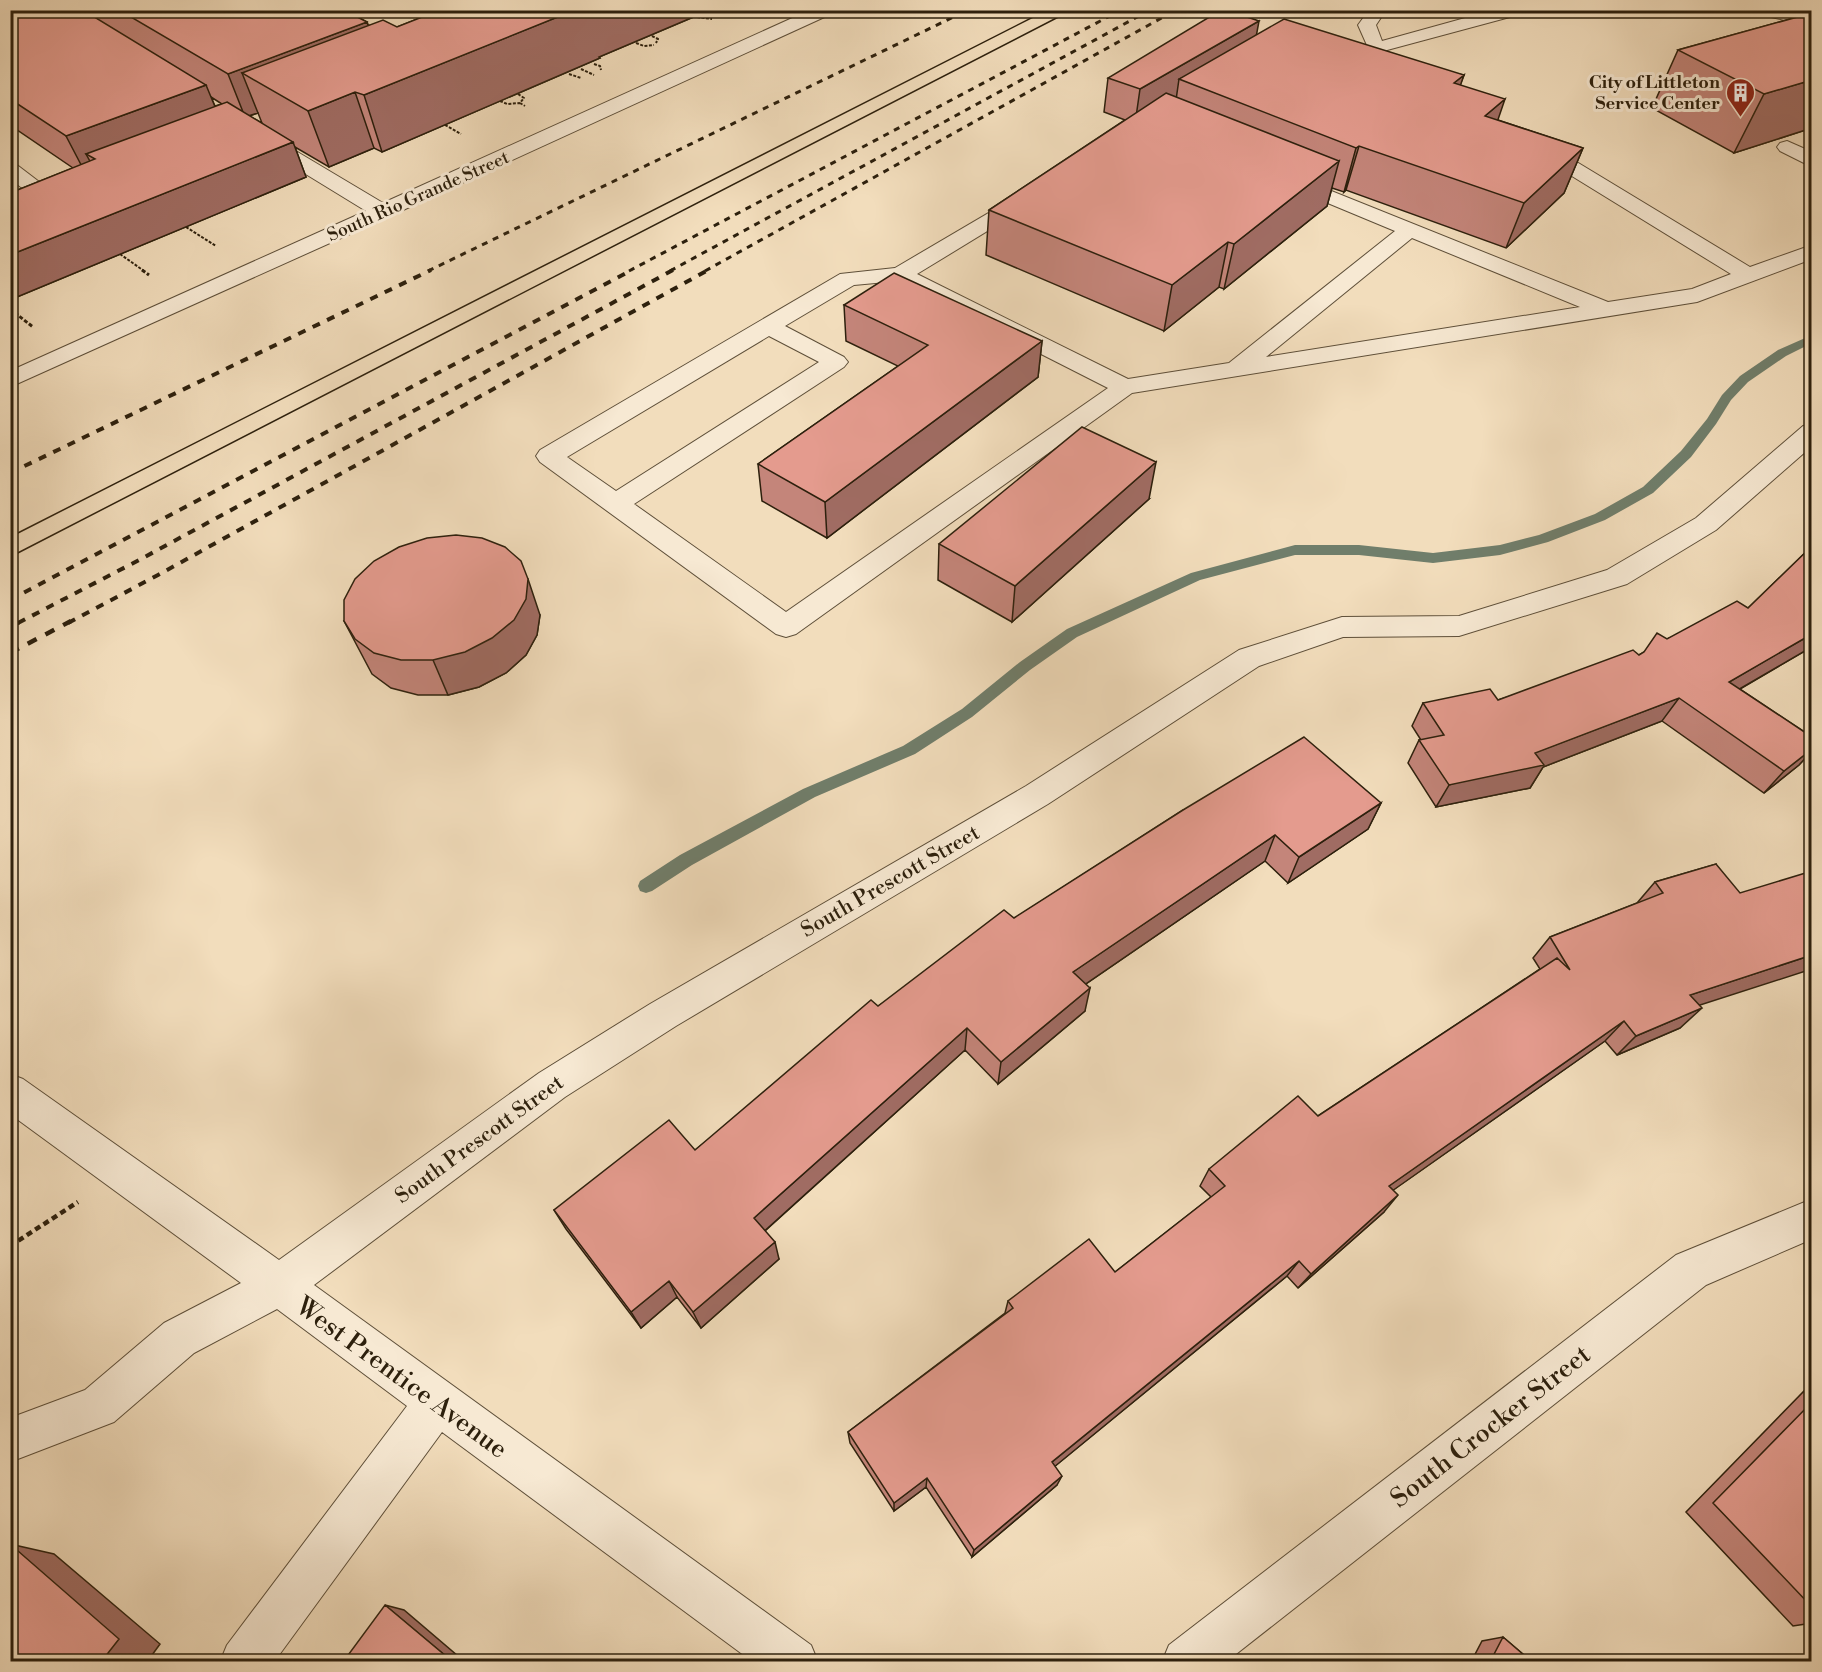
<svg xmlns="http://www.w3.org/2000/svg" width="1822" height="1672" font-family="'Libre Bodoni',serif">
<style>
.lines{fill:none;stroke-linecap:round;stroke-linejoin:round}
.stream{fill:#707e6b;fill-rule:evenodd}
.minor-casing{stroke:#5e4f39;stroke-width:2}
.path-far2{stroke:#2d200d;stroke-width:2;stroke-dasharray:3 1.5;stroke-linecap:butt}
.path-far1{stroke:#2d200d;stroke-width:3;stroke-dasharray:4 2;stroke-linecap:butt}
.path{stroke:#2d200d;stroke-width:4.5;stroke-dasharray:6 4;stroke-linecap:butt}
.minor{fill:#f7e9d3;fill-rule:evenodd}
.tram{stroke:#2d200d;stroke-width:1.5}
.rail-far2{stroke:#2d200d;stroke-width:3;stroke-dasharray:6 6;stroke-linecap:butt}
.rail-far1{stroke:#2d200d;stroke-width:4;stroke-dasharray:8 8;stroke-linecap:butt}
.rail{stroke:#2d200d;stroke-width:4.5;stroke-dasharray:10 10;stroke-linecap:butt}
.wall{fill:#c4857a;stroke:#2d200d;stroke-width:1.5;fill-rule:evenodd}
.shaded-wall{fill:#a06c63;stroke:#2d200d;stroke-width:1.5}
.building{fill:#e49b8e;stroke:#2d200d;stroke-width:1.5}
.labels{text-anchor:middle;stroke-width:6;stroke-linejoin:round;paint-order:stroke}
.far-poi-label{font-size:18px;font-weight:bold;fill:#2d200d;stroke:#f7e9d3;text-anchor:end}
.far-street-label{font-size:18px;fill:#2d200d;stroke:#f7e9d3}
.street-label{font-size:21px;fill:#2d200d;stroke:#f7e9d3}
.near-street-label{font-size:26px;fill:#2d200d;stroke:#f7e9d3}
</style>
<rect width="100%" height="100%" fill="#f2ddbc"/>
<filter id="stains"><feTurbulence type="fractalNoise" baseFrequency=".00333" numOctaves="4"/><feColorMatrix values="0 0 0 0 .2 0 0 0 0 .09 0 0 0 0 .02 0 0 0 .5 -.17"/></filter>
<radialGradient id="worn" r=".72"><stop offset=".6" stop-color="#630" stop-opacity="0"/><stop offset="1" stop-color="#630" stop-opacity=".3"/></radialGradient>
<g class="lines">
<path class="stream" d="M 1812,335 L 1812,343 L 1786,356 L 1748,382 L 1731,400 L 1716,424 L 1691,457 L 1653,493 L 1605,520 L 1548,542 L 1500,555 L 1433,563 L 1359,555 L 1295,555 L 1200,580 L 1077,637 L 1030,670 L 972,717 L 915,754 L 815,797 L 692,865 L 652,891 L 646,893 L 640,891 L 638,886 L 640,881 L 680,855 L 803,789 L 903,746 L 962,709 L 1020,662 L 1067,629 L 1191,573 L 1295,545 L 1359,545 L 1433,553 L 1500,545 L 1539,535 L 1595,514 L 1643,487 L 1681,451 L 1707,419 L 1722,395 L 1740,376 L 1778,350 Z"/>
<defs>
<path id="minor" d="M 810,10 L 833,10 L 831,14 L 390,216 L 10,387 L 10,371 L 366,211 L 255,143 L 252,139 L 255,135 L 269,135 L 383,203 Z
M 1369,10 L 1386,10 L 1376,25 L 1382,41 L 1494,10 L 1523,10 L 1521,14 L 1376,53 L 1370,52 L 1358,25 Z
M 1756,10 L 1789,10 L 1812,16 L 1812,26 L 1758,14 Z
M 1535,139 L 1542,141 L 1750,267 L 1812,245 L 1812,259 L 1697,302 L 1132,393 L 796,634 L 786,637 L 776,634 L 540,462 L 536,456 L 540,450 L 840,274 L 895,268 L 1021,194 L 1028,192 L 1035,194 L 1038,198 L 1035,202 L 917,274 L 1128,379 L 1229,363 L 1395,231 L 1282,184 L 1279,180 L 1282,176 L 1289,174 L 1608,302 L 1692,289 L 1731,274 L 1528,149 L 1525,145 L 1528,141 ZM 1412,238 L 1580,307 L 1266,357 ZM 897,281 L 1108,388 L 786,612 L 634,504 L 844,367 L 848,362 L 844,357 L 785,326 L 854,285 ZM 769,336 L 819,362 L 616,491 L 567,457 Z
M 1787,141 L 1812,152 L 1812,167 L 1780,151 L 1777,147 L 1780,143 Z
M 10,163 L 17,165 L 59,197 L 62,201 L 59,205 L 10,222 L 10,209 L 37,199 L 10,179 Z
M 1812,424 L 1812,446 L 1716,530 L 1627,584 L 1459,636 L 1343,637 L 1259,666 L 1048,804 L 676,1026 L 565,1097 L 314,1285 L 811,1645 L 818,1662 L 753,1662 L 442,1432 L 274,1662 L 220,1662 L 227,1645 L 407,1406 L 277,1309 L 194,1353 L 114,1422 L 10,1462 L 10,1418 L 85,1390 L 164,1323 L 241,1283 L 10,1114 L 10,1074 L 23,1079 L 279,1260 L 539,1073 L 650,1004 L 1026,786 L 1239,650 L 1342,617 L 1459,616 L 1607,570 L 1696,518 L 1803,426 Z
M 1812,1199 L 1812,1239 L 1706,1285 L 1226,1662 L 1162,1662 L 1169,1645 L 1676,1255 Z"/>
</defs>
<use href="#minor" class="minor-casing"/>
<path class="path-far2" d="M 712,10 L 718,13 L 716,17
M 697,17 L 712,19
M 652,36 L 658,39 L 656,43
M 636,43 L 644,46 L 654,45
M 594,64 L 600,66 L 601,70
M 581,69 L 594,75
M 569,74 L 581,78
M 518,94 L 524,98 L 520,103 L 525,106
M 500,101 L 507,104 L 520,103
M 445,125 L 461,134
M 186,227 L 216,246
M 120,254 L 144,271"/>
<path class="path-far1" d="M 142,270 L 149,275
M 10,309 L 33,327"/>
<path class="path" d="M 10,1246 L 78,1202"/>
<use href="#minor" class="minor"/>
<path class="tram" d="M 10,537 L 1047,10
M 10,557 L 1072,10"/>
<path class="rail-far2" d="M 428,271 L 968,10
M 629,271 L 1121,10
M 670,271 L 1150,10
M 705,271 L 1176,10"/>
<path class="rail-far1" d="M 10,473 L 431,270
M 10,600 L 632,270
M 18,623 L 141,559 L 673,270
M 68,623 L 158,575 L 708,270"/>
<path class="rail" d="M 10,627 L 21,621
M 10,653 L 71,621"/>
</g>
<path class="wall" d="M 10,10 L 344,10 L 367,22 L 368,25 L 397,27 L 440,10 L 710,10 L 599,57 L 600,58 L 382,152 L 374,148 L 329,167 L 295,147 L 306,177 L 17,297 L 10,292 L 10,193 L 73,168 L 10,125 ZM 211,97 L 222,104 L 215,106 ZM 258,113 L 262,123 L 249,116 Z
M 1812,13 L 1812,128 L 1734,153 L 1652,108 L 1678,50 Z
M 1257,35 L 1464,75 L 1460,85 L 1498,120 L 1583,148 L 1564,193 L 1506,248 L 1346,190 L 1344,192 L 1332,188 L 1327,206 L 1224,289 L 1219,287 L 1164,331 L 986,255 L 989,210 L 1125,120 L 1104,112 L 1108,78 Z
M 844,305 L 1042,341 L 1038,377 L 827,538 L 762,501 L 758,464 L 898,366 L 846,341 Z
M 1149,499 L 1012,622 L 938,580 L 939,544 Z
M 1812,546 L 1812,649 L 1810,648 L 1740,689 L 1812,737 L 1812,751 L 1799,765 L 1764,793 L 1662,721 L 1543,767 L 1530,788 L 1436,807 L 1408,763 L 1419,740 L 1421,740 L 1412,726 L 1423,703 L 1498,700 L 1639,655 L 1667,639 L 1748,608 Z
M 540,615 L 537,635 L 526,655 L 506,673 L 479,687 L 448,695 L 418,695 L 391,688 L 372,674 L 344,621 Z
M 1381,803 L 1368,829 L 1288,883 L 1265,861 L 1086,984 L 1085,1011 L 998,1084 L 965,1050 L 765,1231 L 779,1259 L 701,1328 L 677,1297 L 641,1328 L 566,1229 L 554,1210 L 695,1150 L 878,1006 L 1183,810 Z
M 1716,864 L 1699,1005 L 1680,1028 L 1617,1055 L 1605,1041 L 1393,1190 L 1384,1212 L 1298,1288 L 1287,1276 L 1055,1466 L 1057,1485 L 972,1557 L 926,1487 L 894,1511 L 850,1443 L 848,1432 L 1005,1313 L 1008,1301 L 1115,1272 L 1211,1197 L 1200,1186 L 1209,1169 L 1318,1116 L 1540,969 L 1533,958 L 1550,937 L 1637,903 L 1655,882 Z
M 1812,1388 L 1812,1623 L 1793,1626 L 1686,1512 L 1805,1390 Z
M 1503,1637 L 1532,1662 L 1471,1662 L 1482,1641 Z"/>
<path class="shaded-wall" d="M 575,10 L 710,10 L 599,57 L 600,58 L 382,152 L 364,95 Z
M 1259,21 L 1253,54 L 1179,79 L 1176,100 L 1135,124 L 1140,89 Z
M 367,22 L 381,65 L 242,73 L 258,113 L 245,117 L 228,74 Z
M 1464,75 L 1449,118 L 1454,83 Z
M 1812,80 L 1812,128 L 1734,153 L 1764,94 Z
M 206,85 L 223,126 L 86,154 L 97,174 L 88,178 L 66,136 Z
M 355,92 L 374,148 L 329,167 L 308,111 Z
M 1505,99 L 1490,143 L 1485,116 Z
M 293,142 L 306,177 L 17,297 L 10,287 L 10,255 Z
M 1359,146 L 1346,190 L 1344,192 L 1356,148 Z
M 1583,148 L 1564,193 L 1506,248 L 1524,203 Z
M 1339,161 L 1327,206 L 1224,289 L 1234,244 Z
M 1228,242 L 1219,287 L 1164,331 L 1172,285 Z
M 1042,341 L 1038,377 L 827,538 L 825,502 Z
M 1156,462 L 1149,499 L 1012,622 L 1015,586 Z
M 528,579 L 540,615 L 537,635 L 526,655 L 506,673 L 479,687 L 448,695 L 433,660 Z
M 1812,634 L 1812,646 L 1810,648 L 1712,705 L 1729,682 Z
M 1679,698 L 1662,721 L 1543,767 L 1530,788 L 1436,807 L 1449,785 Z
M 1812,749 L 1812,751 L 1799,765 L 1764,793 L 1784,771 Z
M 1381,803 L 1368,829 L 1288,883 L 1299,857 Z
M 1275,835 L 1265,861 L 1068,996 L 1073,972 Z
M 1812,955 L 1812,969 L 1669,1015 L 1690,995 Z
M 1090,988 L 1085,1011 L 998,1084 L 1001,1062 Z
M 1702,1008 L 1680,1028 L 1617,1055 L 1636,1036 Z
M 1624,1021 L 1605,1041 L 1375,1203 L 1389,1186 Z
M 967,1028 L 965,1050 L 759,1236 L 754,1218 Z
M 1398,1195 L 1384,1212 L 1298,1288 L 1311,1274 Z
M 775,1242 L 779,1259 L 701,1328 L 693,1312 Z
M 1299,1261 L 1287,1276 L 1048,1472 L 1052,1462 Z
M 669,1281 L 677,1297 L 641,1328 L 631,1312 Z
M 1062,1476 L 1057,1485 L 972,1557 L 974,1550 Z
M 927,1478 L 926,1487 L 894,1511 L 894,1503 Z
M 10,1544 L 54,1554 L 160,1644 L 147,1662 L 101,1662 Z
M 385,1605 L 404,1610 L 465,1662 L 453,1662 Z"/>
<path class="building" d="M 10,10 L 83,10 L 206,85 L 66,136 L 10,99 Z
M 119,10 L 344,10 L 367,22 L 228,74 Z
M 440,10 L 575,10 L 364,95 L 355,92 L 308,111 L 242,73 L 383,20 L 397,27 Z
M 1221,10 L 1226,10 L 1259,21 L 1140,89 L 1108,78 Z
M 1812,13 L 1812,80 L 1764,94 L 1678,50 Z
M 1284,19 L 1464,75 L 1454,83 L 1505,99 L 1485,116 L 1583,148 L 1524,203 L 1359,146 L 1356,148 L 1179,79 Z
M 1166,93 L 1339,161 L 1234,244 L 1228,242 L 1172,285 L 989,210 Z
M 227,102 L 293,142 L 10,255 L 10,193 L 95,159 L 86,154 Z
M 894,273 L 1042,341 L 825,502 L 758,464 L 928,345 L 844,305 Z
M 1082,427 L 1156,462 L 1015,586 L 939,544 Z
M 456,535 L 482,538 L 505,547 L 521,561 L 528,579 L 526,599 L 514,620 L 492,638 L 465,652 L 433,660 L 401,660 L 374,653 L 355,639 L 344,621 L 344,600 L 355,579 L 374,561 L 399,547 L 427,538 Z
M 1812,546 L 1812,634 L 1729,682 L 1812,737 L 1812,749 L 1784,771 L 1679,698 L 1535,753 L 1544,765 L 1449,785 L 1419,740 L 1444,735 L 1423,703 L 1490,689 L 1498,700 L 1633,650 L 1639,655 L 1644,652 L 1657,633 L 1667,639 L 1737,601 L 1748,608 Z
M 1304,737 L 1381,803 L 1299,857 L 1275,835 L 1073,972 L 1090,988 L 1001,1062 L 967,1028 L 754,1218 L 775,1242 L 693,1312 L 669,1281 L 631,1312 L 554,1210 L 669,1120 L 695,1150 L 871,1000 L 878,1006 L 1004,910 L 1014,918 L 1183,810 Z
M 1716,864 L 1740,893 L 1812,871 L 1812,955 L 1690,995 L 1702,1008 L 1636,1036 L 1624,1021 L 1389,1186 L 1398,1195 L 1311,1274 L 1299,1261 L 1052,1462 L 1062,1476 L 974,1550 L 927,1478 L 894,1503 L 848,1432 L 1013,1308 L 1008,1301 L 1089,1239 L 1115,1272 L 1225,1186 L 1209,1169 L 1298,1096 L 1318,1116 L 1557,958 L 1570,970 L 1550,937 L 1663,893 L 1655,882 Z
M 1812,1402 L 1812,1607 L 1713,1503 Z
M 10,1544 L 119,1639 L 101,1662 L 10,1662 Z
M 385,1605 L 453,1662 L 343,1662 Z
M 1503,1637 L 1532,1662 L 1490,1662 Z"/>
<defs>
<symbol id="building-pin" viewBox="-11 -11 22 30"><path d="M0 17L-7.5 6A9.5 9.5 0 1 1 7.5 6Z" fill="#8f2418" stroke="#f7e9d3"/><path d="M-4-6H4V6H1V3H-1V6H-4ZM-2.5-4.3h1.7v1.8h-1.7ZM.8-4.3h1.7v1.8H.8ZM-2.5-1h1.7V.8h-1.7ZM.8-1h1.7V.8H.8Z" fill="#fff"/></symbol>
</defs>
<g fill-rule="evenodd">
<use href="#building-pin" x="1724" y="76" width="33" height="45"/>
</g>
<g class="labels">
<g class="far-poi-label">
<text x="1720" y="88">City of Littleton<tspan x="1720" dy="21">Service Center</tspan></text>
</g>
<g class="far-street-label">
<text transform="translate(418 196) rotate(-24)" y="6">South Rio Grande Street</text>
</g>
<g class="street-label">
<text transform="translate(890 881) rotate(-30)" y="7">South Prescott Street</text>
<text transform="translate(479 1139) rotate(-36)" y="7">South Prescott Street</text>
</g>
<g class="near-street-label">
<text transform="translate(402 1377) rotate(36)" y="9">West Prentice Avenue</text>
<text transform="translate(1490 1426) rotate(-38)" y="9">South Crocker Street</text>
</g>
</g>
<rect width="1822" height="1672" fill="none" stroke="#f2ddbc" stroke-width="36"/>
<rect x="12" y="12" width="1798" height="1648" fill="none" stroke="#2d200d" stroke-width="3"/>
<rect x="18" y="18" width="1786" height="1636" fill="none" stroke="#2d200d" stroke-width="1.5"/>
<rect width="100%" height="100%" filter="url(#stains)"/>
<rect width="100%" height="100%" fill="url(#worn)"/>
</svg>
